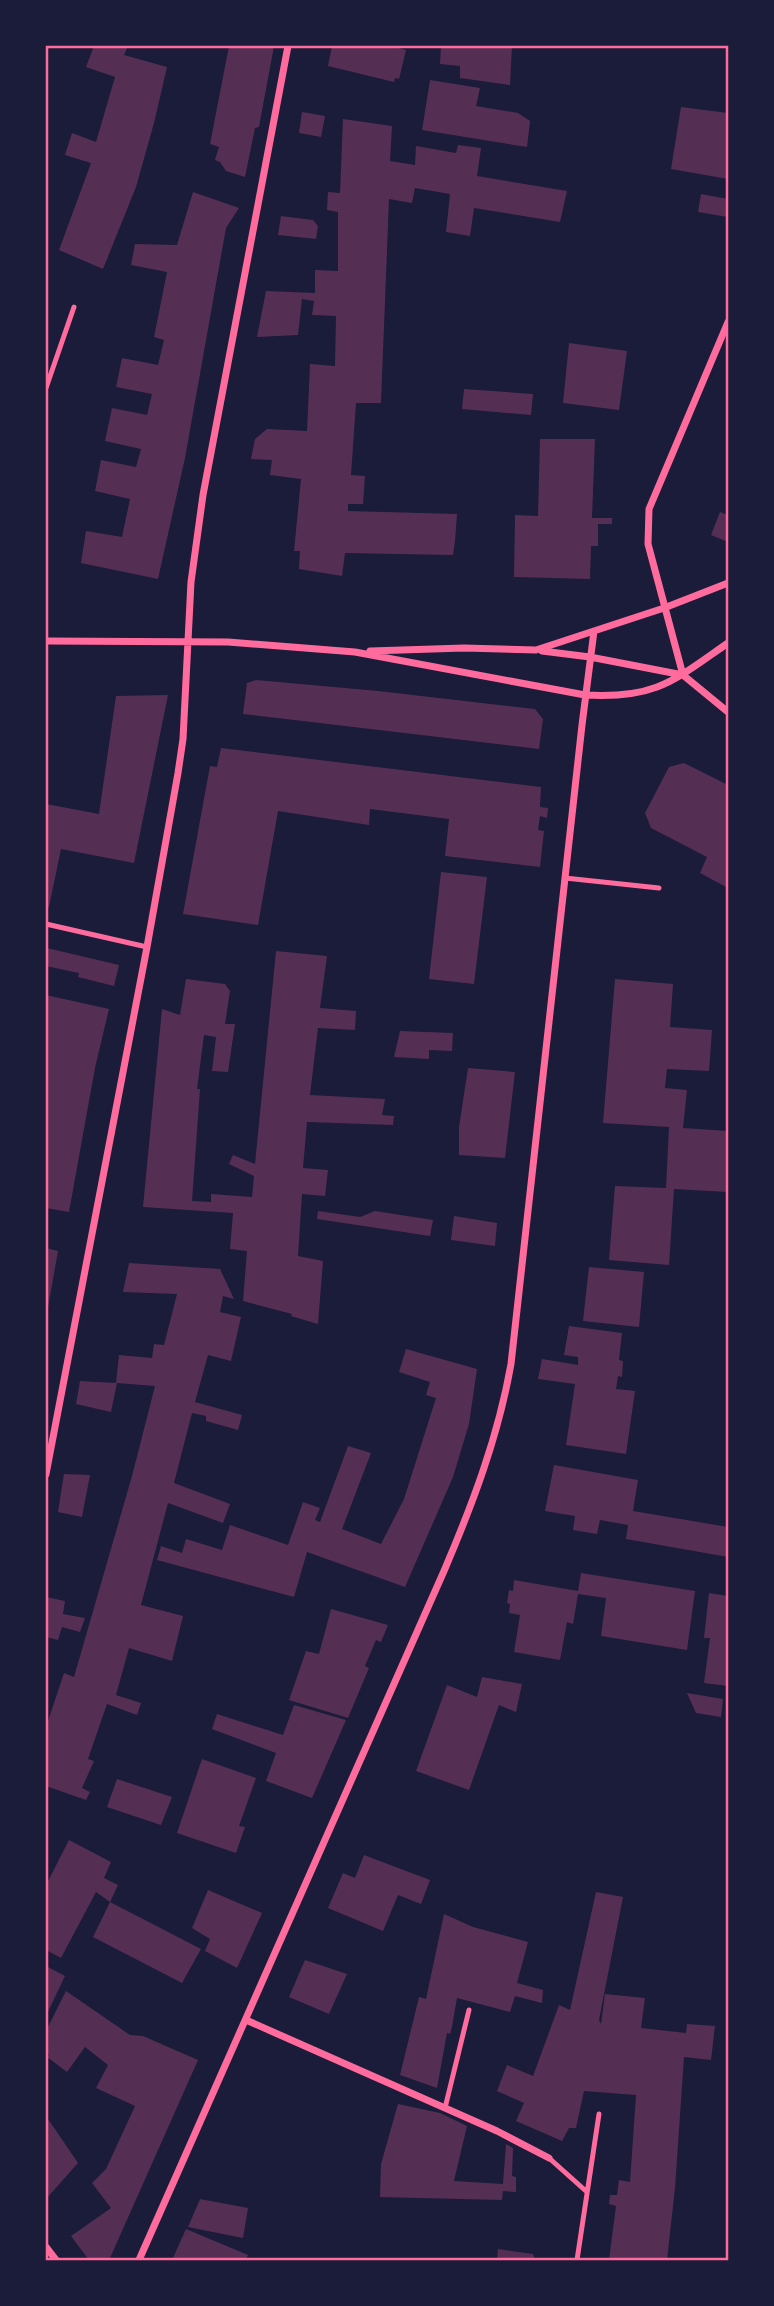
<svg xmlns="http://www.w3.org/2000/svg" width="774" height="2306" font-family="Lato,sans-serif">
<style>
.building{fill:#542f53}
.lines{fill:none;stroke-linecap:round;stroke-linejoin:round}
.service{stroke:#ff6b9d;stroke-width:5}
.minor{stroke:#ff6b9d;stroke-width:7}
.neatline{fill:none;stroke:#ff6b9d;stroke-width:2.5}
</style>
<rect width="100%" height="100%" fill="#1b1b3a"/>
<path class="building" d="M 94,46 L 128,46 L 124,55 L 167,67 L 154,123 L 136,187 L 103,269 L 59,250 L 91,163 L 65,155 L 72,133 L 96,142 L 115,77 L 86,67 Z
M 229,46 L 274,46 L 259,127 L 255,128 L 245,177 L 226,171 L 220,162 L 215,160 L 219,147 L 210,144 Z
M 332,46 L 391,46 L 406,50 L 399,79 L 395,78 L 394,82 L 328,66 Z
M 441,46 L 512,46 L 510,85 L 460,78 L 460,66 L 440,64 Z
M 430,80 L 480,88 L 476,106 L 518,113 L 530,121 L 527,147 L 422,130 Z
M 681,107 L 728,113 L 728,179 L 671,169 Z
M 302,112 L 325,116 L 321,137 L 299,133 Z
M 343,119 L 392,126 L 390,161 L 415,165 L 416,146 L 456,153 L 458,145 L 481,148 L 477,176 L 567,191 L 560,222 L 474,208 L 470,236 L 446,232 L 450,194 L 415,188 L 412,203 L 389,199 L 381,403 L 356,403 L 351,475 L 365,476 L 363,504 L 348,504 L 348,511 L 457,514 L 455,541 L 453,555 L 345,553 L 342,576 L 299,569 L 300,551 L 294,551 L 301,479 L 270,475 L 272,460 L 251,459 L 255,439 L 267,429 L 307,431 L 310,364 L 335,366 L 336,316 L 312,315 L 314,301 L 302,299 L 298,335 L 257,337 L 266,291 L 315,293 L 315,270 L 338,271 L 338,212 L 327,210 L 328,192 L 340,193 Z
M 193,192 L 239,208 L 226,228 L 185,458 L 158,579 L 81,563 L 86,531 L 122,537 L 130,499 L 95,491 L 101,460 L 136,467 L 141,449 L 105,441 L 112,408 L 147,415 L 152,394 L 116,387 L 122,358 L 158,365 L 164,340 L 154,337 L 167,272 L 131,265 L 135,244 L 177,245 Z
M 701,194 L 728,199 L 728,217 L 698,212 Z
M 281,216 L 313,220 L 318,226 L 316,239 L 278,235 Z
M 569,343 L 627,351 L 619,410 L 563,403 Z
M 464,389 L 533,394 L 531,415 L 462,409 Z
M 540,439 L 595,439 L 592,518 L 612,518 L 612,524 L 598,524 L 598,546 L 591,546 L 590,579 L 514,577 L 515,515 L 538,516 Z
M 720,512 L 728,515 L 728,542 L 711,535 Z
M 256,680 L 378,691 L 535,709 L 543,719 L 539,749 L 243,714 L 247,683 Z
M 168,695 L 134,863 L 61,849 L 49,907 L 46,907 L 46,804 L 99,814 L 116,696 Z
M 221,748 L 541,787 L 540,807 L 548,808 L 547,818 L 540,816 L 538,830 L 544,831 L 540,867 L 445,856 L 449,819 L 370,809 L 369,825 L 278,811 L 258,925 L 183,914 L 210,766 L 217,767 Z
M 684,763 L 728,785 L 728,888 L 700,873 L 707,857 L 651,828 L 645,813 L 669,767 Z
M 441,872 L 487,877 L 474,984 L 429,979 Z
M 47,948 L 119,965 L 114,986 L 78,977 L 79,973 L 46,966 Z
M 276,951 L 327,956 L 320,1008 L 356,1011 L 355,1030 L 318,1028 L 310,1095 L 385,1099 L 382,1115 L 394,1116 L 393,1125 L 307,1122 L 303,1168 L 328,1170 L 325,1196 L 302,1194 L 298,1256 L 323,1261 L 318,1324 L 291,1316 L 292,1314 L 243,1301 L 247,1251 L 230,1249 L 233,1213 L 143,1207 L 162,1009 L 180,1015 L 186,979 L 225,984 L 230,991 L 225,1024 L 235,1024 L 228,1072 L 212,1071 L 216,1037 L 204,1035 L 197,1089 L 200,1089 L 192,1201 L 211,1202 L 211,1194 L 252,1197 L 254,1176 L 229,1164 L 233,1155 L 255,1164 Z
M 615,979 L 673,984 L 670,1027 L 712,1030 L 709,1071 L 667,1069 L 665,1088 L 687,1090 L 683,1128 L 728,1131 L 728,1192 L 674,1189 L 669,1265 L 609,1260 L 615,1186 L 666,1188 L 669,1127 L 603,1123 Z
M 46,995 L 109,1009 L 95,1068 L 69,1212 L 46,1208 Z
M 400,1031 L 453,1033 L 452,1051 L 429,1050 L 429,1059 L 394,1057 Z
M 468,1068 L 515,1072 L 505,1158 L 459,1155 L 459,1127 Z
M 318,1211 L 360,1217 L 375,1211 L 433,1220 L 430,1236 L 317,1219 Z
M 454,1216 L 497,1223 L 495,1246 L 451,1240 Z
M 46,1248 L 58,1251 L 47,1313 L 46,1313 Z
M 129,1263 L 220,1269 L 234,1299 L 223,1296 L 220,1312 L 241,1317 L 231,1361 L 208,1355 L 195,1402 L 242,1415 L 238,1430 L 206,1421 L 206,1416 L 192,1413 L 174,1483 L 230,1504 L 223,1523 L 168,1503 L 141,1605 L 183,1616 L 172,1661 L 129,1648 L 116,1695 L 141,1703 L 137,1715 L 107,1704 L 88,1759 L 94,1761 L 82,1788 L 90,1792 L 86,1800 L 46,1786 L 46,1727 L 64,1673 L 74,1677 L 132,1476 L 155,1386 L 117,1383 L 111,1412 L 76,1404 L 80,1381 L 116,1383 L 119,1355 L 152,1358 L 154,1344 L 164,1345 L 177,1294 L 123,1292 Z
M 589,1267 L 644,1272 L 639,1327 L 583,1321 Z
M 569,1326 L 622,1333 L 619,1360 L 623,1361 L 622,1377 L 618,1376 L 616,1389 L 635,1391 L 626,1454 L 566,1445 L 575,1384 L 538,1379 L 542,1359 L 578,1365 L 578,1357 L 564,1355 Z
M 406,1349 L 477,1369 L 469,1424 L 453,1477 L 405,1587 L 307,1552 L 294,1597 L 157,1560 L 161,1546 L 182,1553 L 186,1539 L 222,1550 L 230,1525 L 288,1545 L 303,1502 L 320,1508 L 315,1520 L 320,1522 L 348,1446 L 371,1453 L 342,1529 L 381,1544 L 404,1499 L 436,1398 L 426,1395 L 430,1382 L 399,1372 Z
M 554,1465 L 638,1480 L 633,1511 L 728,1527 L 728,1557 L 626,1539 L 628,1525 L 600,1520 L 597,1534 L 573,1530 L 575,1516 L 545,1511 Z
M 64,1474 L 90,1475 L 82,1517 L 58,1512 Z
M 581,1573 L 695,1591 L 687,1650 L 601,1636 L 606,1598 L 578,1594 L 573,1624 L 567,1622 L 560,1660 L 514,1652 L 520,1615 L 509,1613 L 510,1604 L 507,1603 L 509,1590 L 513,1591 L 514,1580 L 578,1591 Z
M 709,1593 L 728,1596 L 728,1686 L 704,1683 L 710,1638 L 704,1638 Z
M 46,1597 L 65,1601 L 63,1614 L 85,1618 L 80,1632 L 62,1627 L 58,1640 L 46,1637 Z
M 331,1609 L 388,1625 L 381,1642 L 376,1640 L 365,1666 L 369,1668 L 348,1718 L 289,1700 L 306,1651 L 319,1654 Z
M 482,1677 L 522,1684 L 516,1712 L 499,1705 L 469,1790 L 416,1771 L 447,1685 L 477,1697 Z
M 687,1693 L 723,1699 L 721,1717 L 696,1713 Z
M 294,1705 L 346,1720 L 312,1798 L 266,1781 L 276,1753 L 212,1729 L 217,1714 L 283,1735 Z
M 202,1759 L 256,1778 L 239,1826 L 245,1827 L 236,1853 L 177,1833 Z
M 117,1779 L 172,1797 L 161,1825 L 107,1807 Z
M 69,1840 L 111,1862 L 104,1878 L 118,1885 L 110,1902 L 96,1892 L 61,1958 L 46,1950 L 46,1885 Z
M 364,1855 L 430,1880 L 421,1904 L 398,1895 L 383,1931 L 328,1908 L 343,1873 L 355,1878 Z
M 208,1890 L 262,1913 L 237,1968 L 205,1951 L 210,1939 L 192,1928 Z
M 596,1892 L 623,1897 L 599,2020 L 601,2024 L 605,1994 L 645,1998 L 641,2028 L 686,2033 L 687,2024 L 715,2026 L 711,2060 L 684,2057 L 675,2188 L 667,2260 L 609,2260 L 616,2206 L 609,2204 L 610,2195 L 617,2195 L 619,2180 L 630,2182 L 636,2095 L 584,2091 L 576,2128 L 569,2128 L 562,2141 L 516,2121 L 524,2103 L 497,2091 L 507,2065 L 533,2076 L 559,2005 L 570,2010 Z
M 110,1902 L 201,1949 L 182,1983 L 93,1937 Z
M 444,1914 L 473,1927 L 528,1942 L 517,1983 L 543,1990 L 542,2003 L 515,1996 L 510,2012 L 457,1998 L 452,2027 L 450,2034 L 447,2033 L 437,2088 L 400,2075 L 419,1997 L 426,1999 Z
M 305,1960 L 347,1974 L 329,2014 L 289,1997 Z
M 46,1966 L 65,1976 L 46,2016 Z
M 66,1991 L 130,2035 L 143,2036 L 198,2060 L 110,2258 L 94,2260 L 89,2260 L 71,2236 L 111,2208 L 92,2183 L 106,2169 L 135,2106 L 96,2088 L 108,2065 L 85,2047 L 67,2072 L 47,2057 L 49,2055 L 46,2052 L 46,2031 Z
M 398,2104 L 440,2113 L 467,2126 L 454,2181 L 503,2184 L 506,2144 L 513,2148 L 512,2176 L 516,2177 L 516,2192 L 503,2191 L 502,2200 L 380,2197 L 381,2164 Z
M 46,2116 L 78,2163 L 46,2199 Z
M 200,2199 L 248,2208 L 243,2238 L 188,2227 Z
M 186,2229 L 248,2255 L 246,2260 L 172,2260 Z
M 498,2249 L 533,2254 L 535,2260 L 497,2260 Z"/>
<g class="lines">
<path class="service" d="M 46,388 L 74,307
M 565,878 L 659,888
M 46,924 L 147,947
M 445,2108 L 469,2010
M 549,2158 L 587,2192
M 577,2260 L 599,2114"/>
<path class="minor" d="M 46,641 L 228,642 L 355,652 L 585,695 C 656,699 673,681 728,643
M 370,651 L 464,648 L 536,650 L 664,608 L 728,583
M 542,651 L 590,657 L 683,675 L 728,712
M 683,675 L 648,544 L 649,509 L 728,322
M 46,1474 L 147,947 L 178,773 L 183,739 L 191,582 L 203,495 L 288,46
M 246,2020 L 497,2131 L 549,2158
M 46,2247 L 56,2260
M 139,2260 L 444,1571 C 473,1503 498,1437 511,1364 L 582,725 L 594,631"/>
</g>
<rect width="774" height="2306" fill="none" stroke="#1b1b3a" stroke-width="94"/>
<rect x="47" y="47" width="680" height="2212" class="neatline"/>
</svg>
